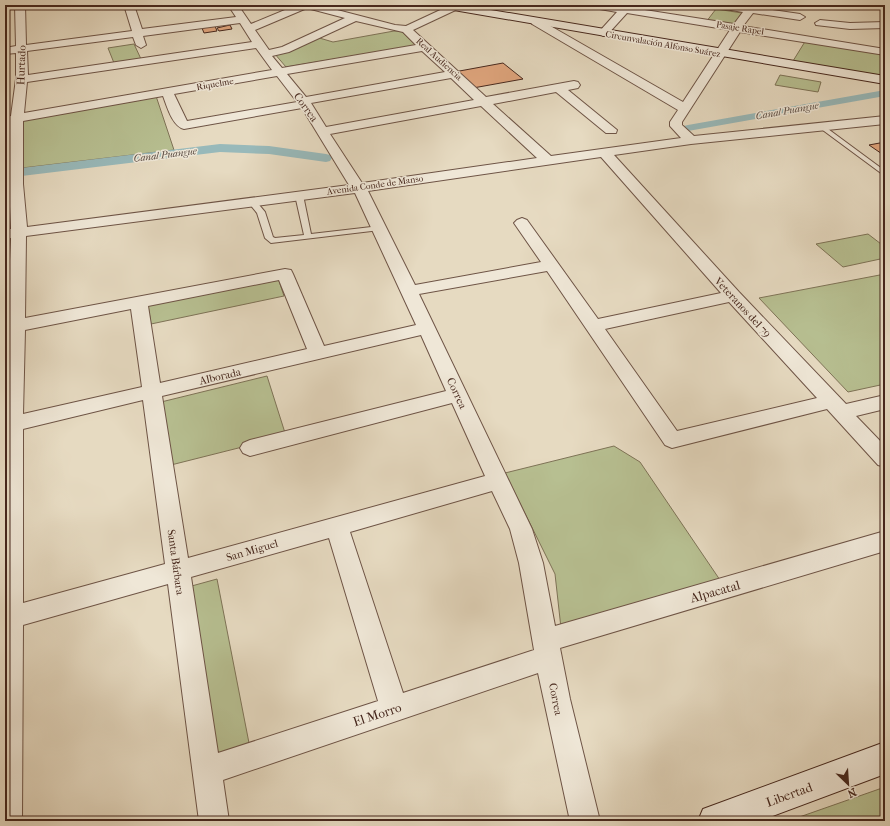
<svg xmlns="http://www.w3.org/2000/svg" width="890" height="826" font-family="'IM FELL French Canon',serif">
<style>
.green{fill:#b7bf91;stroke:#7e7357}
.lines{fill:none;stroke-linecap:round;stroke-linejoin:round}
.canal{fill:#98b9ba;fill-rule:evenodd}
.building{fill:#e2a77f;stroke:#46271d}
.lane-casing{stroke:#6e5446;stroke-width:2}
.street-casing{stroke:#6e5446;stroke-width:2}
.secondary-casing{stroke:#46271d;stroke-width:2}
.lane{fill:#efe7d7;fill-rule:evenodd}
.street{fill:#efe7d7;fill-rule:evenodd}
.secondary{fill:#efe7d7;fill-rule:evenodd}
.labels{text-anchor:middle;stroke-width:3;stroke-linejoin:round;paint-order:stroke}
.far-street-label{font-size:9px;fill:#46271d;stroke:#efe7d7}
.far-water-label{font-size:10px;font-style:italic;fill:#5a4c44;stroke:#efe7d7}
.street-label{font-size:11px;fill:#46271d;stroke:#efe7d7}
.near-street-label{font-size:13px;fill:#46271d;stroke:#efe7d7}
</style>
<rect width="100%" height="100%" fill="#e6dac1"/>
<filter id="stains"><feTurbulence type="fractalNoise" baseFrequency=".005" numOctaves="4"/><feColorMatrix values="0 0 0 0 .2 0 0 0 0 .09 0 0 0 0 .02 0 0 0 .5 -.17"/></filter>
<radialGradient id="worn" r=".72"><stop offset=".6" stop-color="#630" stop-opacity="0"/><stop offset="1" stop-color="#630" stop-opacity=".3"/></radialGradient>
<path class="green" d="M 716,9 L 742,13 L 732,26 L 706,22 Z
M 394,31 L 401,31 L 415,44 L 413,46 L 286,67 L 274,53 L 316,37 L 333,42 Z
M 806,40 L 885,53 L 885,77 L 793,61 Z
M 134,44 L 141,59 L 114,63 L 108,48 Z
M 780,75 L 821,82 L 818,92 L 775,85 Z
M 156,96 L 174,150 L 22,168 L 22,121 L 30,117 Z
M 868,234 L 885,247 L 885,258 L 843,267 L 816,244 Z
M 885,274 L 885,384 L 848,392 L 759,298 Z
M 278,278 L 284,296 L 151,324 L 148,305 Z
M 267,376 L 286,436 L 167,466 L 157,403 Z
M 614,446 L 640,462 L 720,580 L 561,628 L 555,574 L 505,473 Z
M 217,579 L 249,743 L 216,754 L 188,587 Z
M 885,787 L 885,821 L 788,821 Z"/>
<g class="lines">
<path class="canal" d="M 885,90 L 885,96 L 688,131 L 684,130 L 682,128 L 684,126 L 688,125 Z
M 220,144 L 269,146 L 326,154 L 330,155 L 332,158 L 330,161 L 326,162 L 269,154 L 220,152 L 5,178 L 5,170 Z"/>
</g>
<path class="building" d="M 230,25 L 232,29 L 219,31 L 217,28 Z
M 215,26 L 217,31 L 204,33 L 202,28 Z
M 503,63 L 523,79 L 473,88 L 454,72 Z
M 885,142 L 885,156 L 869,145 Z"/>
<g class="lines">
<defs>
<path id="lane" d="M 820,126 L 824,126 L 885,171 L 885,176 L 820,128 Z
M 296,193 L 299,193 L 303,195 L 311,234 L 380,226 L 384,228 L 380,230 L 271,243 L 265,238 L 257,213 L 248,202 L 249,200 L 255,200 L 265,212 L 273,237 L 275,238 L 304,235 L 295,195 Z"/>
<path id="street" d="M 15,5 L 25,5 L 26,45 L 132,31 L 124,5 L 134,5 L 142,29 L 236,17 L 228,5 L 238,5 L 251,24 L 297,5 L 318,5 L 395,25 L 406,26 L 451,5 L 464,5 L 462,7 L 413,30 L 486,97 L 574,81 L 578,82 L 580,85 L 578,88 L 568,90 L 617,130 L 616,133 L 606,133 L 556,92 L 493,104 L 551,156 L 681,138 L 670,126 L 670,122 L 678,110 L 532,24 L 531,22 L 532,20 L 540,20 L 683,102 L 730,30 L 627,13 L 607,35 L 603,36 L 598,33 L 617,12 L 594,8 L 589,5 L 622,7 L 624,5 L 634,5 L 632,8 L 734,24 L 743,12 L 719,8 L 714,5 L 749,6 L 750,5 L 761,5 L 759,8 L 800,14 L 805,17 L 800,20 L 753,13 L 743,26 L 885,49 L 885,55 L 740,32 L 682,122 L 682,125 L 694,136 L 885,116 L 885,124 L 691,144 L 614,155 L 739,292 L 846,404 L 885,395 L 885,409 L 856,416 L 885,446 L 885,467 L 878,465 L 827,409 L 672,448 L 665,445 L 547,271 L 419,294 L 532,529 L 543,563 L 555,626 L 885,531 L 885,551 L 560,648 L 570,699 L 600,821 L 570,821 L 538,673 L 223,780 L 229,821 L 199,821 L 168,584 L 23,625 L 22,821 L 5,821 L 5,373 L 11,238 L 5,239 L 5,229 L 11,229 L 9,184 L 10,124 L 5,125 L 5,117 L 11,116 L 16,79 L 16,53 L 5,54 L 5,48 L 16,46 ZM 307,8 L 345,18 L 282,47 L 269,50 L 255,30 ZM 356,21 L 403,32 L 416,45 L 282,68 L 272,56 L 289,52 ZM 240,23 L 252,42 L 28,75 L 27,51 L 133,37 L 136,45 L 141,48 L 146,45 L 143,36 ZM 256,48 L 272,70 L 24,113 L 27,82 ZM 422,51 L 445,72 L 306,97 L 287,74 ZM 277,76 L 297,102 L 187,121 L 174,94 ZM 451,78 L 474,100 L 326,127 L 311,103 ZM 163,96 C 167,106 172,126 184,129 L 302,108 L 349,185 L 27,227 L 23,184 L 23,121 ZM 481,106 L 537,158 L 362,183 L 330,134 ZM 601,157 L 721,293 L 598,319 L 527,220 L 522,218 L 517,220 L 514,223 L 541,262 L 415,285 L 368,191 ZM 355,193 L 416,325 L 324,346 L 293,274 L 291,270 L 285,269 L 25,318 L 26,236 ZM 279,280 L 307,349 L 160,383 L 148,306 ZM 729,302 L 817,398 L 677,431 L 605,329 ZM 131,309 L 142,387 L 23,414 L 25,330 ZM 421,335 L 446,391 L 250,440 L 243,443 L 240,448 L 243,453 L 250,456 L 452,403 L 485,476 L 188,558 L 162,396 ZM 143,400 L 165,564 L 23,603 L 23,429 ZM 492,491 L 510,529 L 519,563 L 534,650 L 403,693 L 350,532 ZM 329,538 L 378,701 L 218,753 L 191,577 Z
M 879,5 L 885,5 L 885,9 L 882,8 Z
M 820,20 L 850,23 L 885,22 L 885,28 L 850,29 L 816,25 L 815,23 Z"/>
<path id="secondary" d="M 437,5 L 461,5 L 885,76 L 885,84 L 442,8 Z
M 885,742 L 885,774 L 759,821 L 698,821 L 703,809 Z"/>
</defs>
<use href="#lane" class="lane-casing"/>
<use href="#street" class="street-casing"/>
<use href="#secondary" class="secondary-casing"/>
<use href="#lane" class="lane"/>
<use href="#street" class="street"/>
<use href="#secondary" class="secondary"/>
</g>
<g class="labels">
<g class="far-street-label">
<text transform="translate(740 28) rotate(9)" y="3">Pasaje Rapel</text>
<text transform="translate(663 44) rotate(10)" y="3">Circunvalación Alfonso Suárez</text>
<text transform="translate(439 59) rotate(42)" y="3">Real Audiencia</text>
<text transform="translate(215 84) rotate(-10)" y="3">Riquelme</text>
<text transform="translate(375 185) rotate(-8)" y="3">Avenida Conde de Manso</text>
</g>
<g class="far-water-label">
<text transform="translate(787 110) rotate(-10)" y="4">Canal Puangue</text>
<text transform="translate(165 154) rotate(-7)" y="4">Canal Puangue</text>
</g>
<g class="street-label">
<text transform="translate(21 65) rotate(-88)" y="4">Hurtado</text>
<text transform="translate(306 107) rotate(54)" y="4">Correa</text>
<text transform="translate(743 307) rotate(47)" y="4">Veteranos del 79</text>
<text transform="translate(220 376) rotate(-13)" y="4">Alborada</text>
<text transform="translate(457 393) rotate(65)" y="4">Correa</text>
<text transform="translate(252 550) rotate(-16)" y="4">San Miguel</text>
<text transform="translate(176 562) rotate(82)" y="4">Santa Bárbara</text>
<text transform="translate(556 699) rotate(79)" y="4">Correa</text>
</g>
<g class="near-street-label">
<text transform="translate(715 591) rotate(-16)" y="5">Alpacatal</text>
<text transform="translate(377 714) rotate(-18)" y="5">El Morro</text>
<text transform="translate(789 794) rotate(-20)" y="5">Libertad</text>
</g>
</g>
<rect width="890" height="826" fill="none" stroke="#e6dac1" stroke-width="20"/>
<rect x="6" y="6" width="878" height="814" fill="none" stroke="#46271d" stroke-width="2"/>
<rect x="10" y="10" width="870" height="806" fill="none" stroke="#46271d"/>
<g transform="translate(848 784) rotate(155)" stroke="#efe7d7" stroke-width="3" paint-order="stroke">
<path d="M0-3L7 15L0 10L-7 15Z" fill="#46271d"/>
<text y="-6" font-size="11" font-weight="bold" text-anchor="middle" fill="#46271d">N</text>
</g>
<rect width="100%" height="100%" filter="url(#stains)"/>
<rect width="100%" height="100%" fill="url(#worn)"/>
</svg>
